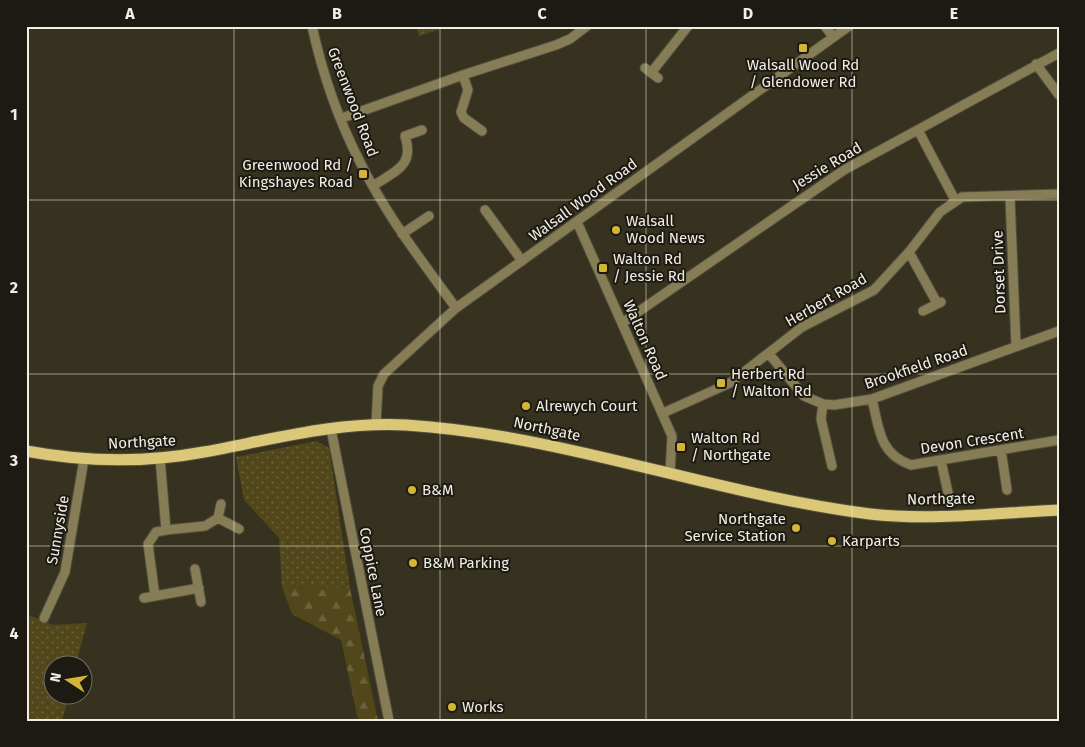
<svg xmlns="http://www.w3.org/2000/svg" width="1085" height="747" font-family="'Fira Sans',sans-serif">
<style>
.green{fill:url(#green-dots)}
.forest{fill:url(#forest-firs)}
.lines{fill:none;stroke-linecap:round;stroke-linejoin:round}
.minor-casing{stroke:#55503e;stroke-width:11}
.major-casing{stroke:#55503e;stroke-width:13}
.minor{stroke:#867d57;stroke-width:9}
.major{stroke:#dac777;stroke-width:11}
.grid{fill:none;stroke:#f1eee3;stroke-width:1;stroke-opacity:0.55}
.poi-dot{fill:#d3b635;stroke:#1c1a12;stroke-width:2}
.labels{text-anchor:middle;stroke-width:4;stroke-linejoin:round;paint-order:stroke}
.poi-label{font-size:15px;fill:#f1eee3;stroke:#1c1a12;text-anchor:start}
.street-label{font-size:15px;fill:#f1eee3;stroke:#1c1a12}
.neatline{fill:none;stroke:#f1eee3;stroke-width:2}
.grid-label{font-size:16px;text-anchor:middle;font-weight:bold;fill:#f1eee3}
</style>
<defs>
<pattern id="green-dots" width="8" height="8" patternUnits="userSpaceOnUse" patternTransform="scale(1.25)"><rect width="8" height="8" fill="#51471b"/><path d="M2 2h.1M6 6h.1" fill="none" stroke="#6a623c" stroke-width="1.8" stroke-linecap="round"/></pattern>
<pattern id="forest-firs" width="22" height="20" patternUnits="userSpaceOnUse" patternTransform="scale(1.25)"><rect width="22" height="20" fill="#51471b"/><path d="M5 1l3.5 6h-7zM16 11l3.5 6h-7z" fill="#6a623c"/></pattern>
</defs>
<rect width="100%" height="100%" fill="#37321f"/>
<path class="green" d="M 416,26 L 450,26 L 419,36 Z
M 317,441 L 329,448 L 350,588 L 282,587 L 279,538 L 244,500 L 236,457 Z
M 26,614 L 53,625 L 87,623 L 76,664 L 52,664 L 52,694 L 69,695 L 62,721 L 26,721 Z"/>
<path class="forest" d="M 282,587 L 350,588 L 378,721 L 360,721 L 357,715 L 341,640 L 292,614 Z"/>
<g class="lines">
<defs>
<path id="minor" d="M 312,26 C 322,72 339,121 360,162 C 386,215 422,261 456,308
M 825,26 L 833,37
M 1036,64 L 1059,95
M 645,68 L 658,78
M 651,73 L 688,26
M 463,75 L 468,90 L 461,112 L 464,118 L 482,131
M 342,118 L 463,75 L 556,45 L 570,39 L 587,26
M 918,130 L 955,200
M 373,186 C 395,171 415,166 405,136 L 422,130
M 1010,197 L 1016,346
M 485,210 L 522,261
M 577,222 L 672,436 L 670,473
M 402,234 L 429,216
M 909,252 L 937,303
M 923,311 L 941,302
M 622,323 L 844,170 L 1059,53
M 769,354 L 804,396 L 823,404 L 834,405 L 872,399 L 1059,331
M 872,399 C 879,428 879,454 911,465 L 1059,440
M 823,404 L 821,419 L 832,466
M 663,413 L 730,383 L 802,327 L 874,290 L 909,252 L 940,212 L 962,197 L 1059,194
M 376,425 L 378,386 L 384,374 L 456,308 L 849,26
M 331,429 L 389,721
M 1001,450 L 1007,490
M 941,461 L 949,497
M 218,518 L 221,504
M 166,530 L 205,526 L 218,518 L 239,529
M 195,569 L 201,602
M 155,596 L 148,544 L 156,532 L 166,530 L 160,458
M 144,598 L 199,588
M 44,618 L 65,572 L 84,459"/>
<path id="major" d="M 26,451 C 85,462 145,463 204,452 C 270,440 338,421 406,425 C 564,435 713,494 870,514 C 932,521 997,513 1059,510"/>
</defs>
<use href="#minor" class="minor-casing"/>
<use href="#major" class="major-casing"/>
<use href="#minor" class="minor"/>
<use href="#major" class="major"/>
</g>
<path class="grid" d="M 234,26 L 234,721M 440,26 L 440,721M 646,26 L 646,721M 852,26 L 852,721M 26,200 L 1059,200M 26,374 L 1059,374M 26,546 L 1059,546"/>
<g class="poi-dot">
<rect x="798" y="43" width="10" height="10" rx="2.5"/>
<rect x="358" y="169" width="10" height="10" rx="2.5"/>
<circle cx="616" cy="230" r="5"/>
<rect x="598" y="263" width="10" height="10" rx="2.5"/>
<rect x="716" y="378" width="10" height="10" rx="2.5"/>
<circle cx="526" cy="406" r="5"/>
<rect x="676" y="442" width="10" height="10" rx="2.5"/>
<circle cx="412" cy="490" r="5"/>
<circle cx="796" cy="528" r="5"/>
<circle cx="832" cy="541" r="5"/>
<circle cx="413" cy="563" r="5"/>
<circle cx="452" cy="707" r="5"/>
</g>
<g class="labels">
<g class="poi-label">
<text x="803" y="70" text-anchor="middle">Walsall Wood Rd<tspan x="803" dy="17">/ Glendower Rd</tspan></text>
<text x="353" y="170" text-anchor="end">Greenwood Rd /<tspan x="353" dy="17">Kingshayes Road</tspan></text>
<text x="626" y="226">Walsall<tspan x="626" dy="17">Wood News</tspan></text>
<text x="613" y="264">Walton Rd<tspan x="613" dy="17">/ Jessie Rd</tspan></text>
<text x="731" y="379">Herbert Rd<tspan x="731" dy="17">/ Walton Rd</tspan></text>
<text x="536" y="411">Alrewych Court</text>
<text x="691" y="443">Walton Rd<tspan x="691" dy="17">/ Northgate</tspan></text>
<text x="422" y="495">B&amp;M</text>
<text x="786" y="524" text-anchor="end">Northgate<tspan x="786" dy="17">Service Station</tspan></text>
<text x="842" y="546">Karparts</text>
<text x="423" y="568">B&amp;M Parking</text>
<text x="462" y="712">Works</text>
</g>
<g class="street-label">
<text transform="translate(353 102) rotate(69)" y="5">Greenwood Road</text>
<text transform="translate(827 166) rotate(-31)" y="5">Jessie Road</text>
<text transform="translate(583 200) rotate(-36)" y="5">Walsall Wood Road</text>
<text transform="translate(999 272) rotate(-92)" y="5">Dorset Drive</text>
<text transform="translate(826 300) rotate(-30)" y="5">Herbert Road</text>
<text transform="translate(645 340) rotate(66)" y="5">Walton Road</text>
<text transform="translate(916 367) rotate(-19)" y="5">Brookfield Road</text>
<text transform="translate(547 429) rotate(12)" y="5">Northgate</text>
<text transform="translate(972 441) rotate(-9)" y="5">Devon Crescent</text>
<text transform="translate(142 442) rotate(-3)" y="5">Northgate</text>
<text transform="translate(941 499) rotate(-1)" y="5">Northgate</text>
<text transform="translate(58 530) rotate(-80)" y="5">Sunnyside</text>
<text transform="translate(373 572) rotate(79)" y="5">Coppice Lane</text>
</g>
</g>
<rect width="1085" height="747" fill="none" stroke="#1c1a12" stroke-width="55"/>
<g transform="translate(68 680) rotate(282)"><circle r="24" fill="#1c1a12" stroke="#716f66"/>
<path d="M0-4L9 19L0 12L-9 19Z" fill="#d3b635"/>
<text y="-8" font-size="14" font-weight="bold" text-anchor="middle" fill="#f1eee3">N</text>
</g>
<rect x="28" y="28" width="1030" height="692" class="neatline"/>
<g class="grid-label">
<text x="130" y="19">A</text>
<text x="337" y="19">B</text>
<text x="542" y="19">C</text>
<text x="748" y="19">D</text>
<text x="954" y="19">E</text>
<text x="14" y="120">1</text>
<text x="14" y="293">2</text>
<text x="14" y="466">3</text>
<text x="14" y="639">4</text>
</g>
</svg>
